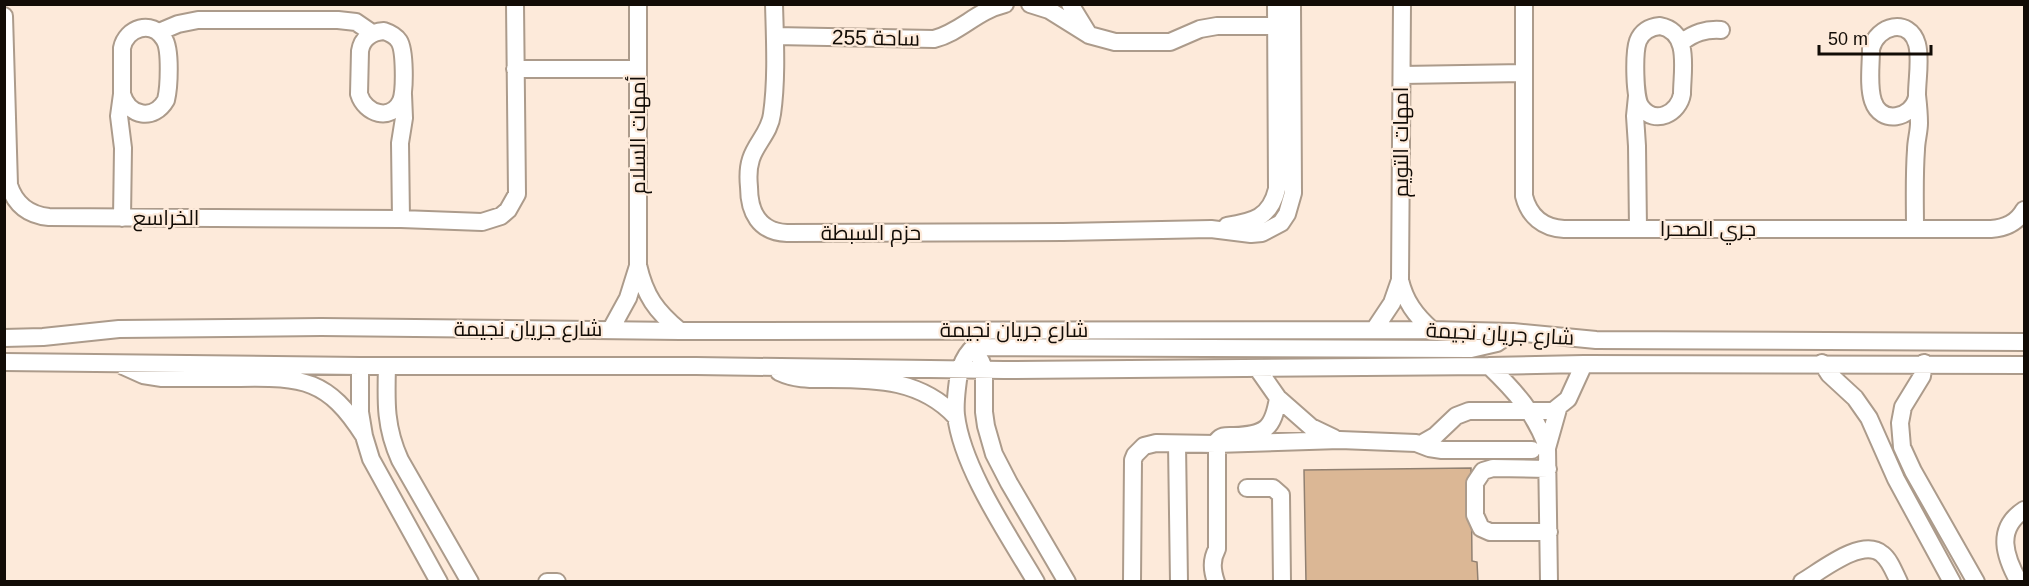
<svg xmlns="http://www.w3.org/2000/svg" width="2029" height="586" font-family="Arial,Cairo,sans-serif">
<style>
.building{fill:#dbb795;stroke:#918071;stroke-width:1.5}
.lines{fill:none;stroke-linecap:round;stroke-linejoin:round}
.minor-casing{stroke:#ac9b8b;stroke-width:20}
.minor{stroke:#fff;stroke-width:16}
.labels{text-anchor:middle;stroke-width:4.5;stroke-linejoin:round;paint-order:stroke}
.street-label{font-size:21px;fill:#120c06;stroke:#fdeada}
</style>
<rect width="100%" height="100%" fill="#fdeada"/>
<path class="building" d="M 1471,468 L 1472,561 L 1477,562 L 1478,582 L 1306,582 L 1304,470 Z"/>
<g class="lines">
<defs>
<path id="minor" d="M 638,4 L 638,265 C 645,296 656,311 680,331
M 774,4 C 775,41 777,79 772,114 C 770,132 756,143 751,159 C 748,168 748,177 749,187 C 749,212 759,232 787,233 L 1063,232 L 1211,229 L 1251,234 L 1262,233 L 1281,223 L 1287,214 L 1293,193 L 1292,4
M 1030,4 L 1049,10 L 1089,35 L 1115,42 L 1170,42 L 1200,29 L 1217,26 L 1276,26
M 1070,4 L 1089,35
M 1402,4 L 1400,280 C 1405,301 1415,315 1432,330
M 1524,4 L 1524,196 C 1529,216 1543,228 1564,229 L 1991,229 C 2005,228 2017,223 2024,210
M 4,16 L 9,185 C 15,204 28,215 49,217 L 401,219 L 482,222 L 501,216 L 508,210 L 517,194 L 515,4
M 1660,26 C 1691,32 1682,70 1682,94 C 1679,113 1655,126 1641,107 C 1634,98 1634,52 1638,41 C 1642,31 1650,27 1660,26 Z
M 384,31 C 390,33 395,35 399,41 C 405,50 405,91 401,101 C 391,122 365,114 359,94 L 360,51 C 362,38 371,32 384,31 Z
M 159,32 L 178,24 L 198,20 L 338,20 L 356,22 L 372,33
M 775,36 L 934,39 C 961,32 976,11 1005,4
M 1682,42 C 1694,33 1705,29 1721,30
M 515,69 L 638,69
M 1402,75 L 1524,73
M 122,94 C 129,117 154,121 166,100 C 169,88 171,49 164,39 C 152,19 126,28 122,48 L 122,94 L 119,116 L 123,148 L 122,218
M 1637,96 L 1635,116 L 1637,146 L 1638,229
M 401,219 L 400,143 L 404,118 L 403,94
M 1227,226 C 1253,222 1270,218 1277,189 L 1276,4
M 1915,229 C 1915,203 1914,176 1916,150 C 1916,141 1919,132 1919,123 C 1919,113 1918,104 1917,95 C 1917,79 1921,59 1917,44 C 1909,17 1877,25 1871,49 C 1871,65 1868,86 1873,101 C 1881,125 1912,119 1917,97
M 611,329 L 628,298 L 638,266
M 1374,330 L 1392,303 L 1400,280
M 4,338 L 43,337 L 119,329 L 321,327 L 680,331 L 1432,330 L 1513,332 L 1596,340 L 2024,342
M 981,341 C 964,353 959,367 957,388 C 956,397 955,406 956,415 C 962,468 1009,536 1036,582
M 974,347 L 1471,349 L 1497,343 L 1513,332
M 981,361 L 984,369 L 984,412 L 986,426 L 994,454 L 1009,483 L 1067,582
M 4,362 L 360,366 L 696,366 L 1004,370 L 1489,366 L 1584,364 L 2024,365
M 1822,363 L 1829,374 L 1855,398 L 1869,418 L 1896,479 L 1952,582
M 1924,363 L 1922,376 L 1903,407 L 1900,423 L 1902,447 L 1913,471 L 1976,582
M 123,366 L 143,375 L 162,378 C 188,378 214,378 240,378 C 303,377 328,379 364,436
M 360,366 L 360,412 L 364,436 L 371,459 L 439,582
M 387,366 C 386,402 385,427 400,460 L 470,582
M 1489,366 C 1515,391 1535,413 1547,447
M 1257,368 L 1278,398 L 1311,427 L 1334,438
M 779,372 C 796,380 812,379 830,379 C 877,379 922,380 956,417
M 1177,444 L 1179,582
M 1421,444 L 1435,436 L 1456,416 L 1469,411 L 1553,411 L 1568,399 L 1584,364
M 1548,469 L 1493,468 L 1483,471 L 1475,483 L 1475,515 L 1481,528 L 1490,532 L 1549,532
M 1247,488 L 1273,488 L 1281,495 L 1282,582
M 547,582 L 557,582
M 1132,582 L 1133,460 L 1135,455 L 1144,446 L 1156,443 L 1216,444 L 1340,440 L 1416,443 L 1429,448 L 1442,450 L 1532,450
M 1216,582 C 1212,570 1211,560 1217,549 L 1217,441 C 1222,435 1226,436 1234,436 C 1265,435 1273,429 1278,398
M 1549,582 L 1547,448 L 1558,409
M 1802,582 C 1821,571 1862,537 1882,554 C 1890,560 1894,572 1899,582
M 2019,582 C 2005,557 1995,529 2024,510"/>
</defs>
<use href="#minor" class="minor-casing"/>
<use href="#minor" class="minor"/>
</g>
<g class="labels">
<g class="street-label">
<text transform="translate(876 38) rotate(1)" y="7">ساحة 255</text>
<text transform="translate(638 135) rotate(-90)" y="7">أمهات السلام</text>
<text transform="translate(1401 142) rotate(-90)" y="7">امهات التويم</text>
<text x="166" y="225">الخراسع</text>
<text x="1708" y="236">جري الصحرا</text>
<text x="871" y="240">حزم السبطة</text>
<text x="528" y="336">شارع جريان نجيمة</text>
<text x="1014" y="337">شارع جريان نجيمة</text>
<text transform="translate(1500 334) rotate(3)" y="7">شارع جريان نجيمة</text>
</g>
</g>
<rect width="2029" height="586" fill="none" stroke="#120c06" stroke-width="12"/>
<path d="M1819 45v9h112v-9" fill="none" stroke="#120c06" stroke-width="3"/>
<text x="1828" y="45" font-size="18" fill="#120c06" stroke="#fdeada" stroke-width="4.5" paint-order="stroke">50 m</text>
</svg>
